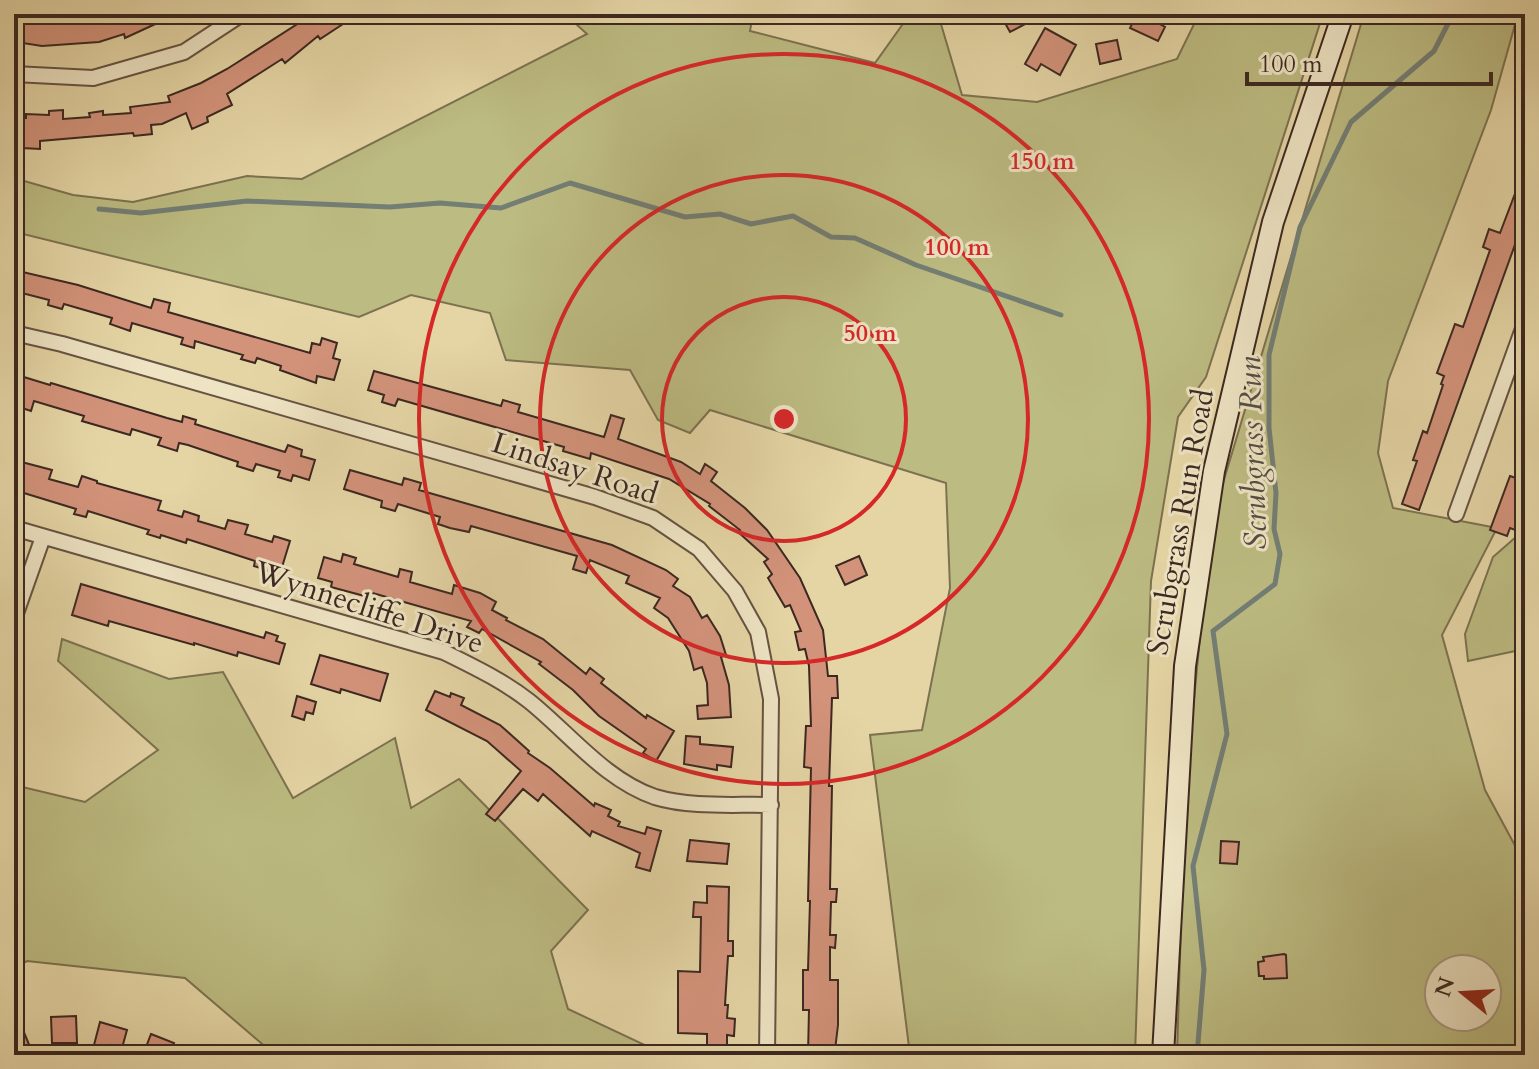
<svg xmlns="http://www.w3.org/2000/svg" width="1539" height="1069" font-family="Cardo,serif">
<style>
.green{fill:#bcbb81;stroke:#7c7251;stroke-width:2;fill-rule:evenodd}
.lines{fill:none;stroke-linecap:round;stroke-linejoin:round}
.stream{stroke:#737e75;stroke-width:5}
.building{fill:#d3937b;stroke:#3c2821;stroke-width:2}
.street-casing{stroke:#665342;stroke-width:18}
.secondary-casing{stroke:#3c2821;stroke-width:24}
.street{stroke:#eee4c4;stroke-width:14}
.secondary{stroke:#eee4c4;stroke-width:20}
.ring{fill:none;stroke:#d62828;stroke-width:4}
.labels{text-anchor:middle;stroke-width:6;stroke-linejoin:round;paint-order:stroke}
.street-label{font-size:30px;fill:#3c2821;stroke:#eee4c4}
.water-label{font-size:32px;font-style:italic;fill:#534c44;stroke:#eee4c4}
.centre{fill:#d62828;stroke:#eee4c4;stroke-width:4}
.ring-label{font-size:24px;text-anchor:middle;font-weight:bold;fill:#d62828;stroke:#eee4c4;stroke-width:6;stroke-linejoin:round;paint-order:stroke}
</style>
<rect width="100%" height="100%" fill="#e5d5a5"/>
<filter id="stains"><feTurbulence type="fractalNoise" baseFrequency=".0025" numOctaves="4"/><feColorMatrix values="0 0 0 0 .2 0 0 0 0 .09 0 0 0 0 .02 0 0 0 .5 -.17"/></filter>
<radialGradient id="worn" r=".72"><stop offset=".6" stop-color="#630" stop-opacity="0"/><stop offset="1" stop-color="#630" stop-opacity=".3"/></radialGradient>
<path class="green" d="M 565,14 L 753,14 L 750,31 L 875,63 L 910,14 L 938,14 L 962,95 L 1037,102 L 1177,59 L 1199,14 L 1323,14 L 1206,377 L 1178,417 L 1151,581 L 1135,1055 L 910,1055 L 870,735 L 922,730 L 950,588 L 946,483 L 710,410 L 690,433 L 658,420 L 630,370 L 506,360 L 490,313 L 411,295 L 359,317 L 23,234 L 14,199 L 14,178 L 73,195 L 133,202 L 247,176 L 302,179 L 587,34 Z
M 1364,14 L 1518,14 L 1491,110 L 1388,381 L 1378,453 L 1393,508 L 1497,528 L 1442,635 L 1485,790 L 1525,864 L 1525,1055 L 1177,1055 L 1185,793 L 1211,523 ZM 1439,969 L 1487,969 L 1487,1017 L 1439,1017 Z
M 1525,529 L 1525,649 L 1468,661 L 1465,634 L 1493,557 Z
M 62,639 L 169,679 L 223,672 L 293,798 L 395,738 L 411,808 L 459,779 L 588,910 L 551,951 L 568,1009 L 647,1046 L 639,1055 L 275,1055 L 185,978 L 27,961 L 14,968 L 14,785 L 85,802 L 158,750 L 58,661 Z"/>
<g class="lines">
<path class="stream" d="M 99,209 L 141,213 L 247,201 L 390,207 L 440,203 L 501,208 L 570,183 L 685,217 L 720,214 L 751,224 L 793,216 L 831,237 L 855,238 L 916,265 L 1061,315
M 1197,1055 L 1204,970 L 1193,866 L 1227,734 L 1213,631 L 1275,584 L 1280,554 L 1274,529 L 1276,493 L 1269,428 L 1269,355 L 1300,227 L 1351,122 L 1434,51 L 1453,14"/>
</g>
<path class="building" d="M 91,14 L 177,14 L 125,38 L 124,34 L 99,42 L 42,46 L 16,42 L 21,16 L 61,23 L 61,16 Z
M 313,14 L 337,14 L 343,24 L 320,39 L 318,36 L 285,63 L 282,59 L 227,94 L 232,105 L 207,117 L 208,122 L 192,129 L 186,113 L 162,124 L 151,125 L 152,134 L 134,136 L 133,133 L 40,141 L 40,149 L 22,148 L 22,139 L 14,139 L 14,118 L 26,118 L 26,114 L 49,115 L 49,111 L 63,110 L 63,119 L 90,117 L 89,113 L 103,111 L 103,115 L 131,113 L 130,107 L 170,102 L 168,96 L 201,83 L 227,69 Z
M 1000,14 L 1044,14 L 1010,32 Z
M 1137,14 L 1164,14 L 1160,24 L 1165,27 L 1158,41 L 1130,28 Z
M 1045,28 L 1076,45 L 1060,75 L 1041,64 L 1037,71 L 1025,64 Z
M 1117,40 L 1121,59 L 1100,64 L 1096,44 Z
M 1524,170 L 1525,217 L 1419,510 L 1402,504 L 1417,461 L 1413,460 L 1423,431 L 1427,433 L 1443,385 L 1441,384 L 1444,376 L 1437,373 L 1455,324 L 1463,327 L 1490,250 L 1483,247 L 1489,229 L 1500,233 Z
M 14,270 L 78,285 L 151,308 L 154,299 L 170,303 L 168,312 L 310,353 L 312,343 L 320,345 L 322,338 L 337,343 L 333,358 L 340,360 L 334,380 L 317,376 L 316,383 L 280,370 L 281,366 L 257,358 L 255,363 L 241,359 L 243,355 L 195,341 L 194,348 L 181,344 L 183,338 L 132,323 L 130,331 L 110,324 L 112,318 L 64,304 L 62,309 L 48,305 L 49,300 L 14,291 Z
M 374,371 L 501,406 L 503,400 L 520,405 L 518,412 L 604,437 L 611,415 L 624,419 L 618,439 L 681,462 L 700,474 L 705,464 L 717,472 L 711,481 L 745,508 L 767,530 L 800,578 L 823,630 L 828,676 L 837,676 L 838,698 L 832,698 L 829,786 L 832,786 L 830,889 L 837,889 L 836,902 L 831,902 L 830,935 L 836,935 L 835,948 L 830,947 L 830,980 L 838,980 L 838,1025 L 835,1050 L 829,1050 L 829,1055 L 808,1055 L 809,1010 L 803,1010 L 803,970 L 808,970 L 810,901 L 808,901 L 811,768 L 804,767 L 806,726 L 811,726 L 809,666 L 805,649 L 799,650 L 795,632 L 801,631 L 790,605 L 785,607 L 768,578 L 772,574 L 764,562 L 768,559 L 738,532 L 740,530 L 709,506 L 710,504 L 669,479 L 591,453 L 590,459 L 563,451 L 564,447 L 398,399 L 395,406 L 382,402 L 384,395 L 368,390 Z
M 14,374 L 50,385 L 51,383 L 167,418 L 182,422 L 183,416 L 196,420 L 195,424 L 285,452 L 288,445 L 302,450 L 301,456 L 315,460 L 309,480 L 293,475 L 291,481 L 278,477 L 280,471 L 256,464 L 253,471 L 237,466 L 238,462 L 188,445 L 179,443 L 177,451 L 158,445 L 161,438 L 132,429 L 130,435 L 82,421 L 84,416 L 34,401 L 31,411 L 19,407 L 21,398 L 14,396 Z
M 14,460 L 52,470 L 49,479 L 78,487 L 82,476 L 97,481 L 97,483 L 161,501 L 158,510 L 182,517 L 184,511 L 199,516 L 198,521 L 225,529 L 228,520 L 248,525 L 245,534 L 272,542 L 274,536 L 290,541 L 282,567 L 272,564 L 269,571 L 254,566 L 255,561 L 212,547 L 187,539 L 186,543 L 161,535 L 160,538 L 147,534 L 149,530 L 88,511 L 86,517 L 74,514 L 76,509 L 14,490 Z
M 350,470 L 402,485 L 404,478 L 421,483 L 419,490 L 612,545 L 666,570 L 678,579 L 673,586 L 690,597 L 702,618 L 707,615 L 720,636 L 726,655 L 721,657 L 729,685 L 731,717 L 698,719 L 697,706 L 708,705 L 707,683 L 702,667 L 694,670 L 689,651 L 668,618 L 654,608 L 660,598 L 626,583 L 629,576 L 590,560 L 586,573 L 573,569 L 577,556 L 471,526 L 469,532 L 450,528 L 438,524 L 440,517 L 398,504 L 395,511 L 381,507 L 382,501 L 344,489 Z
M 1510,476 L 1525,481 L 1525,501 L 1518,531 L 1510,528 L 1507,536 L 1490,530 Z
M 343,554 L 356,558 L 354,564 L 398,577 L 400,569 L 412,572 L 410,582 L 452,594 L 454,585 L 480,593 L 496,602 L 492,610 L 507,618 L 506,620 L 543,639 L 586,674 L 590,668 L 604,679 L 601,683 L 646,718 L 647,715 L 674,731 L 656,761 L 643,753 L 646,749 L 599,716 L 573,690 L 539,664 L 541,662 L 482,629 L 479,633 L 467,627 L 471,621 L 369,592 L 368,597 L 331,587 L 332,582 L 318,578 L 324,557 L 341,562 Z
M 859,556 L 867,575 L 845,585 L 836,566 Z
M 81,584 L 264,638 L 266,632 L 278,636 L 276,641 L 285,644 L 279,664 L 238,652 L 237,656 L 194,643 L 194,645 L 109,621 L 108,626 L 72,615 Z
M 320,655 L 388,674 L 380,701 L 341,689 L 340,693 L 311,684 Z
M 435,691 L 450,697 L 451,693 L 464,698 L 461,705 L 500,725 L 529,751 L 528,753 L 550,768 L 594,806 L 595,803 L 611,810 L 608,816 L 620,822 L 618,826 L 645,834 L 647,827 L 661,831 L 650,871 L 636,867 L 640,853 L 592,831 L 590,836 L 543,794 L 538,801 L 523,789 L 495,821 L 486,814 L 521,771 L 487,741 L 426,710 Z
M 297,696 L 316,702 L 313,714 L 306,712 L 304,720 L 292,716 Z
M 686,736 L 700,737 L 700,744 L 733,747 L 731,767 L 717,765 L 717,770 L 684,764 Z
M 690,840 L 729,844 L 727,864 L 687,861 Z
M 1221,841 L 1239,842 L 1237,864 L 1220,863 Z
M 707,886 L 729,887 L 728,941 L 733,941 L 733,956 L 728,956 L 725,1005 L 728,1005 L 727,1018 L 735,1019 L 734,1036 L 727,1035 L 727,1055 L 707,1055 L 707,1034 L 678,1033 L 678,971 L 700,972 L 701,917 L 693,917 L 694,902 L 707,903 Z
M 1284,954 L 1286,955 L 1287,978 L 1264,979 L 1264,976 L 1259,976 L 1258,962 L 1264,961 L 1263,957 Z
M 14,1008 L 30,1047 L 14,1053 Z
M 76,1016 L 77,1043 L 52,1043 L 51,1017 Z
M 100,1022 L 127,1030 L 122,1048 L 112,1045 L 110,1050 L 94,1045 Z
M 151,1034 L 174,1043 L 169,1055 L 143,1055 Z"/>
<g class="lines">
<defs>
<path id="street" d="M 14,74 L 93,78 L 184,52 L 242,14
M 14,333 L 62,344 L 595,497 L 653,518 L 699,549 L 735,591 L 758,632 L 771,699 L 767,1055
M 1456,514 L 1525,323
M 14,528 L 444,652 C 474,667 502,680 529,701 C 569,733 605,780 655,797 C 692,808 733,804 771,805
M 14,619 L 43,537"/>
<path id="secondary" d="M 1163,1055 L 1185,666 L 1214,471 L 1273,222 L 1343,14"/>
</defs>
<use href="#street" class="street-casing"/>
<use href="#secondary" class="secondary-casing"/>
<use href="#street" class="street"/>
<use href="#secondary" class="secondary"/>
</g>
<g class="ring">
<circle cx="784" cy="419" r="122"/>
<circle cx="784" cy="419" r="244"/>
<circle cx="784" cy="419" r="365"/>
</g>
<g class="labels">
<g class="street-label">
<text transform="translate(575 468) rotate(18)" y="10">Lindsay Road</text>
<text transform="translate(1180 522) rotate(-80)" y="10">Scrubgrass Run Road</text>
<text transform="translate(369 607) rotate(18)" y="10">Wynnecliffe Drive</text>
</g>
<g class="water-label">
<text transform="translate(1252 453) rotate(-92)" y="11">Scrubgrass Run</text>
</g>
</g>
<circle cx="784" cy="419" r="12" class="centre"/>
<g class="ring-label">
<text x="1042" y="169">150 m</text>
<text x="957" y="255">100 m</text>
<text x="870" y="341">50 m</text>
</g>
<rect width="1539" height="1069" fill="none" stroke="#e5d5a5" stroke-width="48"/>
<rect x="16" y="16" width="1507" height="1037" fill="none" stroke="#3c2821" stroke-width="4"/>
<rect x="24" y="24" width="1491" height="1021" fill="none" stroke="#3c2821" stroke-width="2"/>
<g transform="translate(1463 993) rotate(288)"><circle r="38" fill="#eee4c4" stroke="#a79983" stroke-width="2"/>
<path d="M0-6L14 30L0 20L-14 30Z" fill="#8f2418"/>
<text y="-12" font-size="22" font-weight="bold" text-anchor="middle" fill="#3c2821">N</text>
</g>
<path d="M1247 72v12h244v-12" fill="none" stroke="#3c2821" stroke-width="4"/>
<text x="1259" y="72" font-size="24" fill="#3c2821" stroke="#eee4c4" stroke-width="6" paint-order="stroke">100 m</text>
<rect width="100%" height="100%" filter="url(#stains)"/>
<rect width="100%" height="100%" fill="url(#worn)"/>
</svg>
